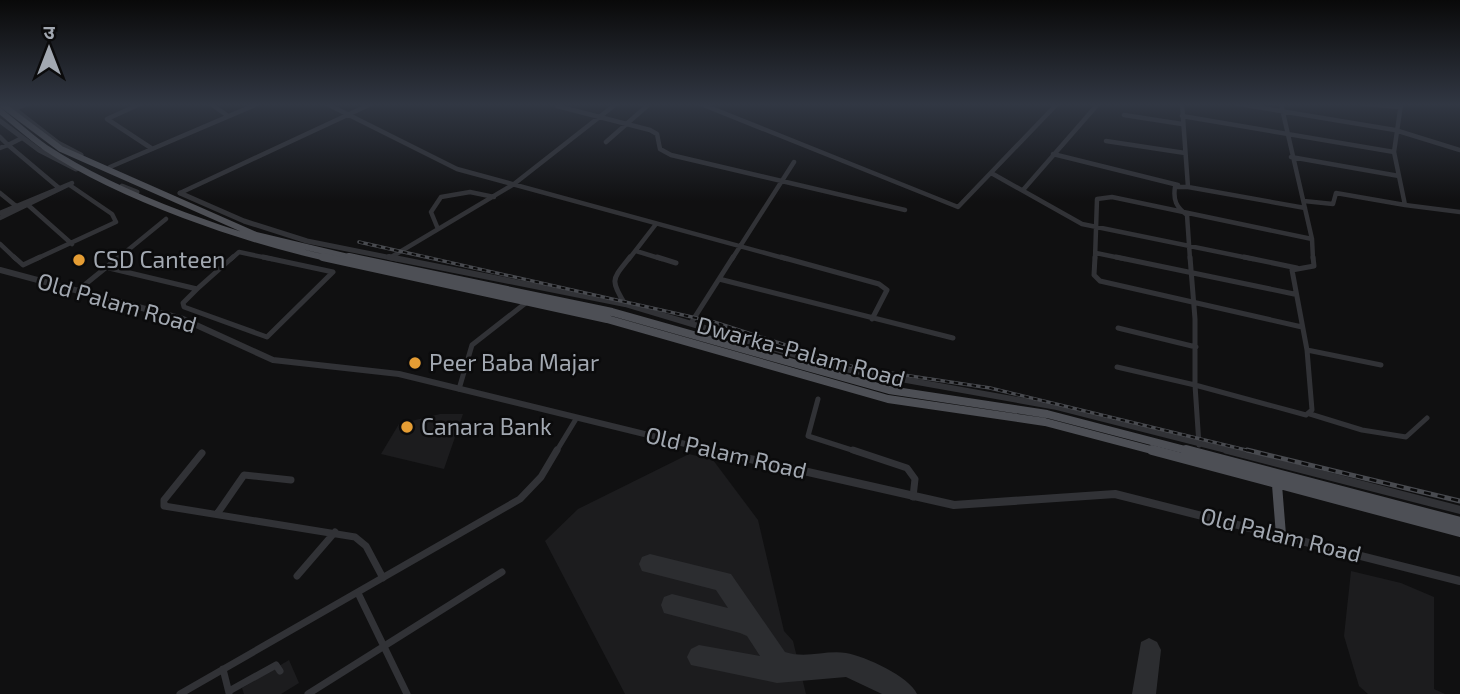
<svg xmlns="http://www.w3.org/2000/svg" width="1460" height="694" font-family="'Exo 2','Noto Sans Devanagari',sans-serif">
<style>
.built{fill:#1c1c1e}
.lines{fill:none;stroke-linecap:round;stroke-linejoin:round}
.taxiway{fill:#2c2d30;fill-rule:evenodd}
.minor-far2{stroke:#313236;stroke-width:4.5}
.minor-far1{stroke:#313236;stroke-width:5}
.minor{stroke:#313236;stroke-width:7}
.tertiary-far2{stroke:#313236;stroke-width:5}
.tertiary-far1{stroke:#313236;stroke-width:6}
.tertiary{stroke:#313236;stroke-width:8}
.primary-far2{stroke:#4d4f55;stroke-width:6}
.primary-far1{stroke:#4d4f55;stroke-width:8}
.primary{stroke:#4d4f55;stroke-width:10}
.rail-far1-casing{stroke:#484a4f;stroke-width:3.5}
.rail-casing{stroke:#484a4f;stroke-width:5}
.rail-far1{stroke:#0b0b0c;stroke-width:2;stroke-dasharray:4.5;stroke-linecap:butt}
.rail{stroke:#0b0b0c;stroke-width:2.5;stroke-dasharray:7;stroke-linecap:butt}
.poi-dot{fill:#e59d34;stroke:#0b0b0c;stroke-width:2.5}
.labels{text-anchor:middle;stroke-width:5;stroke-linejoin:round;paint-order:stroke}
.poi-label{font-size:23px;fill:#a2a8b1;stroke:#0b0b0c;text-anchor:start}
.street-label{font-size:23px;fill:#a2a8b1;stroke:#0b0b0c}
</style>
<rect width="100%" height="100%" fill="#101011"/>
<path class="built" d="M 440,414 L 463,414 L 444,469 L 381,454 L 399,424 Z
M 689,454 L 713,460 L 758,520 L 784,631 L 793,641 L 806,694 L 625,694 L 545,541 L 578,509 Z
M 1351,571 L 1401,583 L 1434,597 L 1434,689 L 1445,694 L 1368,694 L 1359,686 L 1344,636 Z
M 289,660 L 299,683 L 281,694 L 244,694 L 242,688 Z"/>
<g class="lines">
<path class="taxiway" d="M 650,554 L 731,574 L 785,652 C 806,659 825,650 846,653 C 865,656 910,677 917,694 L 882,694 L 846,677 L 777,683 L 691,665 L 687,657 L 691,649 L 699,645 L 760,656 L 747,636 L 740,633 L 664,613 L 661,605 L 664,597 L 672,594 L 728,608 L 716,590 L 642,571 L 639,564 L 642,557 Z
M 1149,638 L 1157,642 L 1161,650 L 1156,694 L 1132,694 L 1141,642 Z"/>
<path class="minor-far2" d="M 140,104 L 107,119 L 151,148
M 211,104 L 228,116
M 327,104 L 457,169 L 787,259
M 701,104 L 958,207 L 1057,104
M 1182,104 L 1188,187 L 1305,208
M 1239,104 L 1395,130 L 1460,150
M 1281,104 L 1312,239 L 1313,259
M 1364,104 L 1401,107
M 557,106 L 650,130 L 657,134 L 660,149 L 671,155 L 905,210
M 14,109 L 28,104
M 1124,115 L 1182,124
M 1182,116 L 1394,152
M 0,137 L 8,145 L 22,138
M 1106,141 L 1185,153
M 606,142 L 647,106 L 642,104
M 0,148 L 8,145 L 59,188
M 1053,154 L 1178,185
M 1291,157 L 1399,176
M 110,167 L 257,104
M 993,174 L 1082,224 L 1253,259
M 1188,187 L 1175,187 C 1173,200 1176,207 1187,215 L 1190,259
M 1023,190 L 1098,104
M 0,193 L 16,206
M 180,193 L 371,104
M 1304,201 L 1333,204 L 1336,193 L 1405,205 L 1394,152 L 1401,104
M 28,205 L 72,244
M 1405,205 L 1460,212
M 0,213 L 72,183 L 0,218
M 438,229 L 431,212 L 441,197 L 470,192 L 494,197
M 0,244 L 16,259
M 636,251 L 662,259
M 1096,253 L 1125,259
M 393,256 L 514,184 L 616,104
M 36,259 L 116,222 L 112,214 L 71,186
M 117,259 L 166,219
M 231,259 L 239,252 L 272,259
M 629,259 L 656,224
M 732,259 L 794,162
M 1095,259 L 1097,199 L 1112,197 L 1312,239"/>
<path class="minor-far1" d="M 14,257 L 23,265 L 40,257
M 657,257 L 676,263
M 781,257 L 879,284 L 887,290 L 872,319
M 1095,257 L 1094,275 L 1100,281 L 1302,327
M 1116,257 L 1294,294
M 1244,257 L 1297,268
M 109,268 L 197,289
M 719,279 L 953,338
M 197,289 L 183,303 L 184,307 L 267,337 L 333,272 L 263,257
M 197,289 L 233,257
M 77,291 L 119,257
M 625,304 C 609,279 613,279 630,257
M 691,323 L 733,257
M 1118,328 L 1196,347
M 1307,350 L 1381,365
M 1117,367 L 1195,385 L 1195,319 L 1190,257
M 459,389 L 472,345 L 527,302
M 818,399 L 808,436 L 858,452
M 1310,414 L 1362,430 L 1406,437 L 1427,418
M 1199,445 L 1195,385 L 1306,415 L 1312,410 L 1307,350 L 1292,270 L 1314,266 L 1313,257
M 556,452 L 576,419"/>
<path class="minor" d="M 853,450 L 907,468 L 915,479 L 913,497
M 202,453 L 164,500 L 164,506 L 355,537 L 366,546 L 383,578
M 217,514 L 244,475 L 291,480
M 297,576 L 335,532
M 358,593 L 407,694
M 223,669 L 229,693
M 229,691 L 276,665 L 280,671
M 180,694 L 520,499 L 541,477 L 557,450
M 308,694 L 502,572"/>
<path class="tertiary-far2" d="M 5,107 L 13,108 L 58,143 L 81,155
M 0,121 L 39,150 L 76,169
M 122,186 L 137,192
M 180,193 L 244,221 L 307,241 L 397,259"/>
<path class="tertiary-far1" d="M 389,257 L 625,304 L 839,368 L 1057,407 L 1234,452
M 0,270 L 183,319 L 273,360 L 399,374 L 718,452"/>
<path class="tertiary" d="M 710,450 L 954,505 L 1115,494 L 1460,581
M 1227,450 L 1460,510"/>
<path class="primary-far2" d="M 1,104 L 61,149 L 256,235 L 357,259
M 0,111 C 15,123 30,137 46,148 C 122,198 243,240 331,259"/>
<path class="primary-far1" d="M 323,257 L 607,319 L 888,399 L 1045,422 L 1159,452
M 349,257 L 612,312 L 889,390 L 1047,414 L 1193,452"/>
<path class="primary" d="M 1152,450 L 1460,532
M 1186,450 L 1460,522
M 1277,485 L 1281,535"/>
<defs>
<path id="rail-far1" d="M 359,242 L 714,322 L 857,368 L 990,388 L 1254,452"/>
<path id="rail" d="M 1247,450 L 1460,501"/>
</defs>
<use href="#rail-far1" class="rail-far1-casing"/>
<use href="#rail" class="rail-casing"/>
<use href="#rail-far1" class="rail-far1"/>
<use href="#rail" class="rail"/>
</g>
<linearGradient id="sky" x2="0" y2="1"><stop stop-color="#090909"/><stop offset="0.52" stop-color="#313743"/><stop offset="1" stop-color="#313743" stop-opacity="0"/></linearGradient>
<rect width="1460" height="201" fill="url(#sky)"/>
<g class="poi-dot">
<circle cx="79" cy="260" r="7"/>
<circle cx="415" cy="363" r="7"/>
<circle cx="407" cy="427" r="7"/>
</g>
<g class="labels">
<g class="poi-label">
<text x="93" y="268">CSD Canteen</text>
<text x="429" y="371">Peer Baba Majar</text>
<text x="421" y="435">Canara Bank</text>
</g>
<g class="street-label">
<text transform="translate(117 303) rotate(16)" y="8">Old Palam Road</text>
<text transform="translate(801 352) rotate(15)" y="8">Dwarka-Palam Road</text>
<text transform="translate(726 453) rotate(13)" y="8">Old Palam Road</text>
<text transform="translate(1281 535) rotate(14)" y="8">Old Palam Road</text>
</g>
</g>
<g transform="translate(49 49)" stroke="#0b0b0c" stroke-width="5" paint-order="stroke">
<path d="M0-5L12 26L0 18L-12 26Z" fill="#a2a8b1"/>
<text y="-10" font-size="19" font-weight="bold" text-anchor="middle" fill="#a2a8b1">उ</text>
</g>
</svg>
